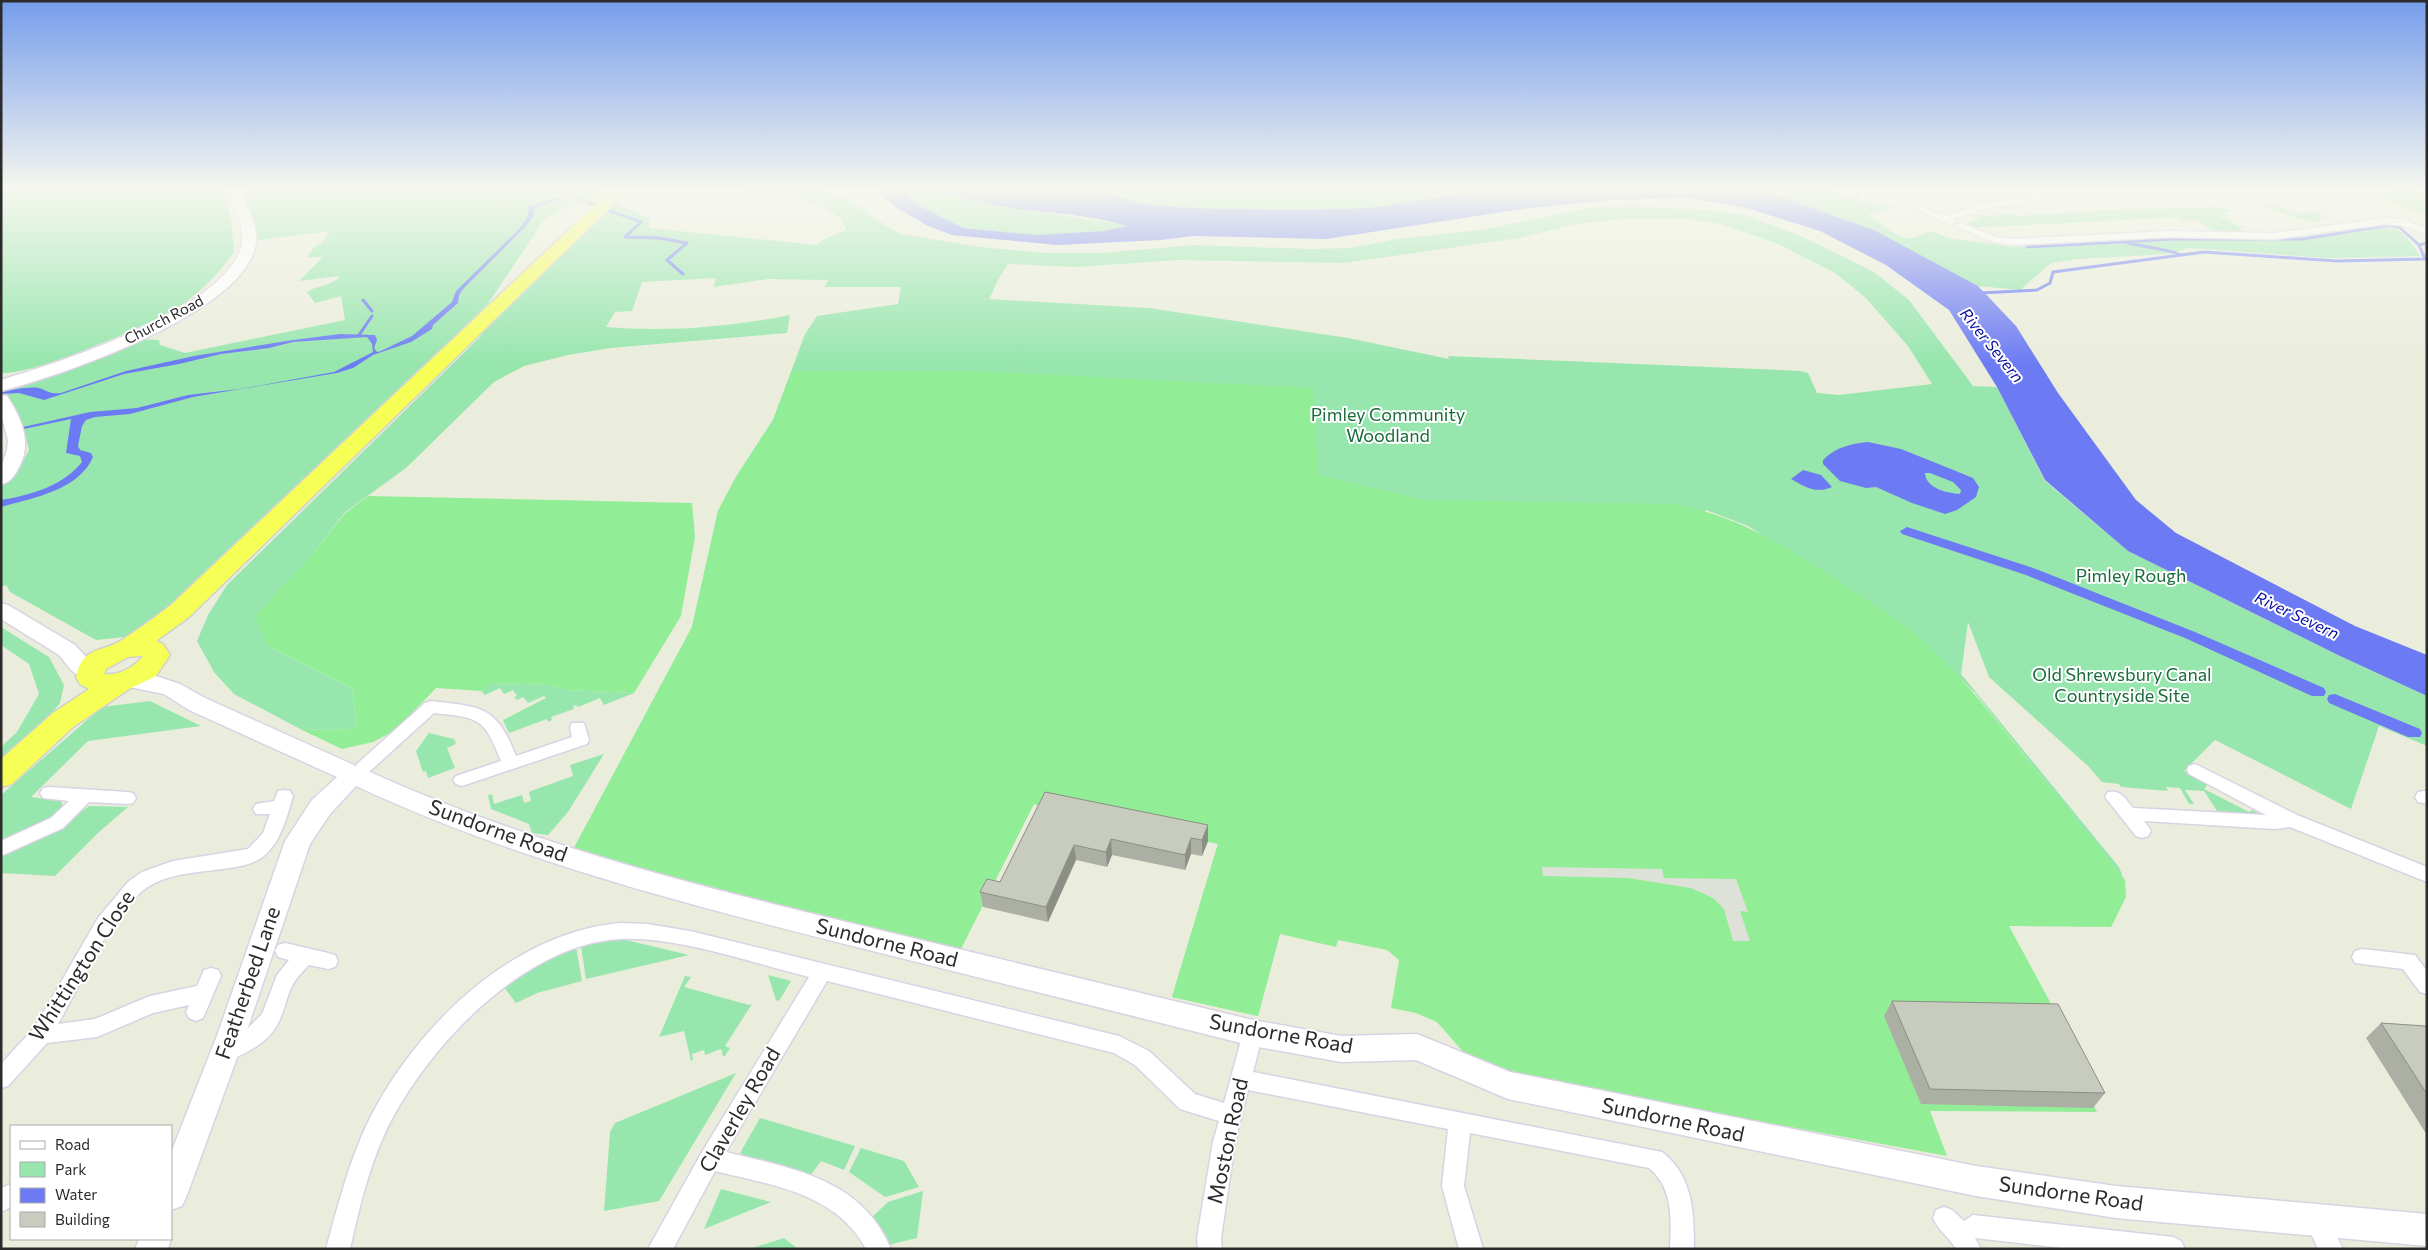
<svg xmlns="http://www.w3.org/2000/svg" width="2428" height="1250" font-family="Commissioner,sans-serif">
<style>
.education{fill:#e5efcb}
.green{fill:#97e6ad;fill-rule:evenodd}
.pitch{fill:#92ed97}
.plaza{fill:#dee1d7}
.water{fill:#6c7bf3;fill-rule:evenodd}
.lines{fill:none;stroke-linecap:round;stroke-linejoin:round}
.stream{stroke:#6c7bf3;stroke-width:3}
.canal{fill:#6c7bf3;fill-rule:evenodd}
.street-casing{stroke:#dad2e4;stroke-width:3}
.secondary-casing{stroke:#dad2e4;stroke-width:3}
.highway-casing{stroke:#d0d0d0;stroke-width:3}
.street{fill:#fff;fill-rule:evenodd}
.secondary{fill:#fff;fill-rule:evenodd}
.highway{fill:#f6ff56;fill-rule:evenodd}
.wall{fill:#acafa4}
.shaded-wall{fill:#8c8f86}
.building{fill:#c8ccbf;stroke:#8c8f86}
.labels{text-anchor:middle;stroke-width:4;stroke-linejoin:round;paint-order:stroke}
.far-street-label{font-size:15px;fill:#2b2b2b;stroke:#fff}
.far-water-label{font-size:16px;font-style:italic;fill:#090ea1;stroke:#fff}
.park-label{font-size:18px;fill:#186b3a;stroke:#fff}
.near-street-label{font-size:21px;fill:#2b2b2b;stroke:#fff}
</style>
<rect width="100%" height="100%" fill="#eaeddc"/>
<path class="education" d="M 2215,189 L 2330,189 L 2255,203 Z
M 2343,189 L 2427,189 L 2427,220 Z"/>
<path class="green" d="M 17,189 L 223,189 L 231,220 L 234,252 C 219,273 202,291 180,306 C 152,324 32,376 1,373 L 1,191 Z
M 241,189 L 542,189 L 583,201 L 557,212 L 544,220 L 487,305 L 150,623 L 124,637 L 96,640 L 10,592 L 6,585 L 1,587 L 1,487 L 18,471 L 29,450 L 24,429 L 5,391 L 141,339 L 159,340 L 160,345 L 185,353 L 345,320 L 341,296 L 315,303 L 307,292 C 317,285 333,286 340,276 L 299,281 L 323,257 L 307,257 L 316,245 L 321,244 L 330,231 L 259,240 Z
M 556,189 L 606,189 L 590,203 Z
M 719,189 L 826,190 L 847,198 L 886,226 L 901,234 L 980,247 L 1044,253 L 1101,253 L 1195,245 L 1310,249 L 1349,248 L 1397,239 L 1480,230 L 1594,207 L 1633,206 L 1721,211 L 1748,216 L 1803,237 L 1874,272 L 1909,300 L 1973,386 L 1997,387 L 2045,481 L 2128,551 L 2340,656 L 2427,696 L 2427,746 L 2379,726 L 2351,809 L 2215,740 L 2184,771 L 2208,784 L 2204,789 L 2249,812 L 2252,810 L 2263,815 L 2217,811 L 2204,791 L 2185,790 L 2194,804 L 2189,804 L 2180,788 L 2166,787 L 2168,791 L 2121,787 L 2119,784 L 2102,782 L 2088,766 L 1989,677 L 1968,622 L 1961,674 L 2119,867 C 2130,893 2123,903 2111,927 L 2117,873 L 1975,693 L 1928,646 L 1904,625 L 1748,526 L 1706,510 L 1303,847 L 1258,1016 L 1172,997 L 1218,844 L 1208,841 L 1028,803 L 732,894 L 574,848 L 692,627 L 718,511 L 736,477 L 773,420 L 805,334 L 817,316 L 898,304 L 901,287 L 825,287 L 828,280 L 768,279 L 714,287 L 716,278 L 642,282 L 632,311 L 615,312 L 606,327 C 668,332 729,327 790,315 L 787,333 L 610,348 L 568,355 L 524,366 L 494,382 L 406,468 L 344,513 L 313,554 L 268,646 L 352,688 L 357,729 L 302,730 L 234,694 L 214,672 L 197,641 L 208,615 L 227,585 L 480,337 L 484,329 L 616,203 L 649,219 L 649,228 L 816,245 L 830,236 L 846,230 L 841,217 L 812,203 L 788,197 ZM 1620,219 L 1686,219 L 1717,223 L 1776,243 L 1835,273 L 1865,297 L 1908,346 L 1932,384 L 1839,395 L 1817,393 L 1808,373 L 1801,371 L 1448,356 L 1449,359 L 1348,338 L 1149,308 L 989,299 L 999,278 L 1008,264 L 1076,267 L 1179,260 L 1344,263 L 1519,238 L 1571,225 Z
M 1091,189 L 1490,189 L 1372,208 L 1292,210 L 1188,208 L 1143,204 Z
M 1754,189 L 1823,189 L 1894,207 L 1867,215 L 1895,234 L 1910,239 L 1931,231 L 1948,238 L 2013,247 L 2171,238 L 2283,240 L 2390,226 C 2402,230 2414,245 2420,256 L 2330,258 L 2189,248 L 2167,254 L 2078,259 L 2051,263 L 2020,290 L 1978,286 L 1874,230 Z
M 921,190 L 955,194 L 1010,207 L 1129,226 L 1103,231 L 1037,235 L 962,228 L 920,206 L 903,192 Z
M 2272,204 L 2297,213 L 2315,212 L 2333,220 L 2324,217 L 2316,218 L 2321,221 C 2304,223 2279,212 2263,205 Z
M 2217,207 L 2233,210 L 2224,213 L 2227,216 L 2220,216 C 2225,220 2229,219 2233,222 L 2230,222 C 2234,226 2239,225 2243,228 L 2239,228 L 2244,233 L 2203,232 L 2214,231 L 2196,220 L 2184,221 L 2178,217 L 1988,227 L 1975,227 L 1968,223 L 1980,219 L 1972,215 C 1981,213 1990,217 1999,217 L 1992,213 C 2003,217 2009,212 2019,216 L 2105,210 Z
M 1,627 L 49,657 L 64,685 L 60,703 L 39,729 L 1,763 L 1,747 L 17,732 L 39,694 L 29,664 L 1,645 Z
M 490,683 L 551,685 L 567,690 L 634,693 L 604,705 L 600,698 L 578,707 L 576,705 L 573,706 L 574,709 L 551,717 L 552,720 L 548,722 L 547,719 L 509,733 L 503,720 L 546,698 L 544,696 L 528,703 L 523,697 L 517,700 L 514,697 L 517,696 L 513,690 L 504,694 L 500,688 L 485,695 L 481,691 Z
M 150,701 L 201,726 L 88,741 L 31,797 L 61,801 L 63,807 L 50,821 L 1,841 L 1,795 L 102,707 Z
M 429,733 L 454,739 L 456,744 L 447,748 L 455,768 L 428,778 L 426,771 L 423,772 L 416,751 Z
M 604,754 L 568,812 L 548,835 L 532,833 L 529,824 L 491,809 L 488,795 L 492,794 L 494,804 L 522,795 L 524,803 L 531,801 L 529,792 L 531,791 L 573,776 L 570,765 Z
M 89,806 L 128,807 L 99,832 L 55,876 L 1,873 L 1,855 L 55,831 Z
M 600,940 L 626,940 L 689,955 L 586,979 L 581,946 Z
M 576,947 L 582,981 L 537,993 L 516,1003 L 503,986 L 545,961 Z
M 768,975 L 791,981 L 779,1001 L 776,1000 Z
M 685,976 L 691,977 L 684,987 L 749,1005 L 752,1004 L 725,1046 L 730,1048 L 725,1056 L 723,1056 L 721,1049 L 705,1055 L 704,1050 L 692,1054 L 693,1060 L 691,1061 L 684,1031 L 659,1037 Z
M 736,1073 L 659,1201 L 604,1211 L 610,1132 L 615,1123 Z
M 760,1118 L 855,1146 L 844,1170 L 821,1161 L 810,1176 L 755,1161 L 740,1153 Z
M 861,1148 L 904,1161 L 919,1187 L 885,1197 L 849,1172 Z
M 721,1189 L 771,1202 L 704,1229 Z
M 923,1191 L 917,1238 L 888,1245 L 871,1218 L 888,1202 Z
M 784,1238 L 798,1249 L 749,1249 Z"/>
<path class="pitch" d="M 2398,189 L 2414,189 L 2427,193 L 2427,215 L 2372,196 Z
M 792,371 L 975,371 L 1314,388 L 1318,475 L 1425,500 L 1674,504 C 1733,515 1775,540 1825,572 C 1851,590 1879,606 1904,625 C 1950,661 1986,707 2022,753 C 2056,795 2091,838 2125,880 L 2126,897 L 2111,927 L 2009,926 L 2056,1013 L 2049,1014 L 2097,1112 L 1930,1111 L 1947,1156 L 1525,1078 L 1472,1062 L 1437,1022 L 1416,1013 L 1391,1008 L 1399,960 L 1387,950 L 1338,940 L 1336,947 L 1280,934 L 1258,1016 L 1172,997 L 1218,844 L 1034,804 L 961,949 L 732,894 L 574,848 L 692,627 L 718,511 L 736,477 L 773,420 Z
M 368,496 L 692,503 L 695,537 L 681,616 L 634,693 L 567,690 L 551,685 L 490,683 L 481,691 L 436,688 L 396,730 L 373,742 L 342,749 L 302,730 L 357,729 L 352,688 L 268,646 L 255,616 L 313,554 L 344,514 Z"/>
<path class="plaza" d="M 1542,867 L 1662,869 L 1664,878 L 1736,879 L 1748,912 L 1740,911 L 1750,941 L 1733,941 L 1724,909 L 1713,898 L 1691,888 L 1628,878 L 1543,876 Z"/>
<path class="water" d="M 542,189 C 561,189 576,196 593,204 L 569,196 L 534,208 L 534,216 L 525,227 L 464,288 L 459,295 L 458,303 L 433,325 L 432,329 L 411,342 L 373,355 L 353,368 L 337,373 L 193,397 L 130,414 L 95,417 L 86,420 L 82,426 L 78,446 L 80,450 L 91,453 L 93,457 C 79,490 33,498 1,507 L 1,500 C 31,495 63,486 82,462 L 80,456 L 66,453 L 71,419 L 24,429 L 23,427 L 90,412 L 137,408 L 188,395 L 240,389 L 334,372 L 373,352 L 372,344 L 367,337 L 293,342 L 269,348 L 221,354 L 179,364 L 124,374 L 44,400 L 19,393 L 1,394 L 1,392 C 11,390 33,385 42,389 C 49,392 51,394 61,393 L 126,371 L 194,356 L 293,340 L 340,334 L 375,335 L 377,340 L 374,348 L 377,352 L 381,351 L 412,336 L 452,302 L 456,291 L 520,228 L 528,216 L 529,207 L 565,195 Z
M 874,189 L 1091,189 L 1143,204 L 1188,208 L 1292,210 L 1372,208 L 1490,189 L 1757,189 L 1874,230 L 1978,286 L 2016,326 L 2058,393 L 2136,500 L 2176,533 L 2355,626 L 2427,655 L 2427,696 L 2340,656 L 2128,551 L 2045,480 L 1997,387 L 1949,310 L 1886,265 L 1820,231 L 1747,208 L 1688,198 L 1610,200 L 1529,208 L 1326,239 L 1194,236 L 1160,240 L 1057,245 L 952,235 L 928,226 L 897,208 ZM 921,190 C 952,194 982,203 1012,208 C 1050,213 1091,215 1127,226 L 1103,231 L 1037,235 L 963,228 L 920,206 L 904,192 Z
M 1868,442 L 1901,449 L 1936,463 L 1973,478 L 1979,487 L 1976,497 L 1957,510 L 1945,514 L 1912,503 L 1876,487 L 1866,488 L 1840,481 L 1823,464 L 1823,460 C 1836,447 1850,444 1868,442 ZM 1925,473 L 1930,473 L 1953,482 L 1961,490 L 1960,494 C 1948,493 1926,489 1925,473 Z
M 1803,470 L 1821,475 L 1832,487 C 1816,494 1805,487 1791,479 Z"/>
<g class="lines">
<path class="stream" d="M 588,203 L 641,222 L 625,237 L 659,238 L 687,243 L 667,260 L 683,274
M 2125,242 C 2144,248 2163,247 2181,255
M 2027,247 L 2174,239 L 2303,239 L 2390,225 L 2399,227 L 2419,245
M 1980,293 L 2037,290 L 2050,283 L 2053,272 L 2204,252 L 2337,261 L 2425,259 L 2419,245 L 2427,243
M 363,300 L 372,311
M 359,335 L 372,316"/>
<path class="canal" d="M 1907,527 L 2036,569 L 2195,632 L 2324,688 L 2326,692 L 2324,696 L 2312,696 L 2185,638 L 2026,575 L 1902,534 L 1900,531 Z
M 2335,694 L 2420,729 L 2422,733 L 2420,737 L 2408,737 L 2329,703 L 2327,699 L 2329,695 Z"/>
<defs>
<path id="street" d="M 1864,189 L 1876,189 L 1868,194 L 1869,198 L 1864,201 L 1861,200 L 1858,193 Z
M 2055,189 L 2069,189 L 2028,203 L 1989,208 L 1953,219 L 1956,222 L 1951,225 L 1918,210 L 1923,207 L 1945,216 L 1988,202 L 2024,198 Z
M 2163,189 L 2176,189 L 2201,199 L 2193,201 Z
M 2385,218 L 2401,219 L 2427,228 L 2427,234 L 2400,225 L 2385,224 L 2275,239 L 2169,237 L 2013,245 L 1992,242 L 1956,226 L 1961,223 L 1997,237 L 2013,239 L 2169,231 L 2275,233 Z
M 431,701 C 481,707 496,705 516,756 L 572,737 L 570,727 L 572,723 L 584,723 L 589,740 L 587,744 L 462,786 L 456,784 L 453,780 L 456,776 L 501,761 C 484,717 479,718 434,713 L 369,772 L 363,774 L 357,772 L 355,768 L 357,764 L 425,703 Z
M 2195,764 L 2297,815 L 2427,867 L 2427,882 L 2290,827 L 2275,829 L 2144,821 L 2151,831 L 2148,836 L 2142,838 L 2136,836 L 2105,797 L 2108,792 C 2121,789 2125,799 2133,808 L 2266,815 L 2189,774 L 2187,770 L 2189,766 Z
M 49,787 L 127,792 L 133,793 L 136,798 L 133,803 L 127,804 L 89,802 L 63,828 L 1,856 L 1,841 L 51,818 L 69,801 L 43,798 L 40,793 L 43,788 Z
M 284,790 L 290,791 L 293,796 C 287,816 282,839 266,854 C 242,878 175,862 141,892 C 107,922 81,984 58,1024 L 95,1019 L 150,996 L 197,986 L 204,970 L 211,968 L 218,970 L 221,976 L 203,1018 L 196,1021 L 189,1018 L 186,1012 L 189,1005 L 153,1013 L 97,1037 L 47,1043 L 8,1086 L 1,1088 L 1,1064 L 35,1027 L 98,918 L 128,882 L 142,872 L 173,861 L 248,849 L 263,833 L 270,814 L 256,814 L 253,809 L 256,804 L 274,801 L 278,791 Z
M 2424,791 L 2427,791 L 2427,804 L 2418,802 L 2415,797 L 2418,792 Z
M 621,923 L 647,924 L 690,931 L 1119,1036 L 1149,1051 L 1195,1094 L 1224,1103 L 1243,1033 L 1246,1027 L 1253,1024 L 1260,1027 L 1263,1033 L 1253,1072 L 1662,1152 C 1693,1176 1694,1212 1694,1249 L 1670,1249 C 1671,1219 1674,1189 1649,1168 L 1470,1133 L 1464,1186 L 1483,1249 L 1459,1249 L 1442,1186 L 1448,1129 L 1248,1090 L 1235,1142 L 1221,1238 L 1222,1249 L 1198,1249 L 1197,1238 L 1213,1142 L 1219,1121 L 1180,1109 L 1135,1065 L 1114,1053 L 827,981 L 726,1152 C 793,1169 861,1178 891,1249 L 866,1249 C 837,1193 771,1185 715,1171 L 673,1249 L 648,1249 L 702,1152 L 809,977 C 753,963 676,936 620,939 C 523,944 424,1050 385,1133 C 368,1170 359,1209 350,1249 L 326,1249 C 338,1205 349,1161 369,1120 C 416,1026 513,932 621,923 Z
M 285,943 L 328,953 L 335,955 L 338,961 L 335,967 L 328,969 L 309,965 C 303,971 296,978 292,986 C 287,996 285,1008 280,1019 C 271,1042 246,1054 224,1062 L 217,1059 L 214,1053 L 217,1047 L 239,1037 L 262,1014 L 277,975 L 289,960 L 278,957 L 275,951 L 278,945 Z
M 2362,949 L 2415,955 L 2427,971 L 2427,994 L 2420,992 L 2403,969 L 2355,963 L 2352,957 L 2355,951 Z
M 11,1184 L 11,1207 L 1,1212 L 1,1188 Z
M 1944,1207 L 1952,1210 L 1964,1221 L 1973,1215 L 2173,1237 L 2181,1241 L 2185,1249 L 2071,1249 L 1975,1238 L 1981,1249 L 1956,1249 C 1949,1237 1938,1230 1933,1218 L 1936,1210 Z
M 2316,1209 L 2324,1212 L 2343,1249 L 2318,1249 L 2305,1220 L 2308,1212 Z"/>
<path id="secondary" d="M 226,189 L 240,189 C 246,205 258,225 256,243 C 247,312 61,376 1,391 L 1,380 C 57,363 231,308 242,243 C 245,226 232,205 226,189 Z
M 1,395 L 7,396 C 22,419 33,444 18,469 C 14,477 9,483 1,484 L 1,467 L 7,450 L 8,440 L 1,415 Z
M 1,603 L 8,605 L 75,645 L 101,673 L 98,678 L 90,680 L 82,678 L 71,670 L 59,655 L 1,619 Z
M 127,672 L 156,676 L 180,684 L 205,698 L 354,765 L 358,770 L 370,772 C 529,844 697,886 867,927 C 996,958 1124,989 1253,1020 L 1341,1036 L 1417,1034 L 1510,1072 L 1976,1166 L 2116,1186 L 2427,1214 L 2427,1246 L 2116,1218 L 1976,1196 L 1508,1099 L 1416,1060 L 1341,1062 L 1253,1046 C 1122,1013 992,981 861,948 C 689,905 517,861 356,786 L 330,814 L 310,844 L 246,1033 L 187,1195 L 182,1206 L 171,1210 L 171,1153 L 218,1033 L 285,841 L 312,800 L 337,777 L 189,710 L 164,694 L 119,685 L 116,680 L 119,675 Z
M 139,1239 L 171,1239 L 168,1249 L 135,1249 Z"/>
<path id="highway" d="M 612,189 L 629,189 L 189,617 L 156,641 L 163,644 L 170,655 L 156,676 L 129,689 L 73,727 L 12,784 L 1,787 L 1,759 L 53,713 L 89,689 L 80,684 L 76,677 C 83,645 102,653 122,640 C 139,629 155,617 171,605 ZM 143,656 C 135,667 119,676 104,674 L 106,669 L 128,657 Z"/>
</defs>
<use href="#street" class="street-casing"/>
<use href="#secondary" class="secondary-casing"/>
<use href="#highway" class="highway-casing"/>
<use href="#street" class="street"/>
<use href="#secondary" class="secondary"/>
<use href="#highway" class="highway"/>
</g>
<path class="wall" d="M 1045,792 L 1208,825 L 1208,841 L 1202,856 L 1191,854 L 1185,870 L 1112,855 L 1107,867 L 1076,860 L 1048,922 L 983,907 L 980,892 L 1000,882 Z
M 1892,1001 L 2105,1093 L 2093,1108 L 1921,1104 L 1884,1016 Z
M 2381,1023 L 2427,1028 L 2427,1133 L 2425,1132 L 2366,1038 Z"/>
<path class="shaded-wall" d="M 1208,825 L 1208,841 L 1202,856 L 1202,840 Z
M 1191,838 L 1191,854 L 1185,870 L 1185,855 Z
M 1111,839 L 1112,855 L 1107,867 L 1106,852 Z
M 1074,845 L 1076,860 L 1048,922 L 1046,907 Z"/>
<path class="building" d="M 1045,792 L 1208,825 L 1202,840 L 1191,838 L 1185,855 L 1111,839 L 1106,852 L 1074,845 L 1046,907 L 980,892 L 987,879 L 1000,882 Z
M 1892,1001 L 2058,1004 L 2105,1093 L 1930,1089 Z
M 2381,1023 L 2425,1026 L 2427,1028 L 2427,1094 Z"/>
<linearGradient id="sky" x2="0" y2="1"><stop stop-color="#769dec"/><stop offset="0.52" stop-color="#f6f7ef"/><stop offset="1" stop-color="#f6f7ef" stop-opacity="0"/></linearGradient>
<rect width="2428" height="364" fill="url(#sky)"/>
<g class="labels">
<g class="far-street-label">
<text transform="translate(164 320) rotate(-28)" y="5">Church Road</text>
</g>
<g class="far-water-label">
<text transform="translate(1992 345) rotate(51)" y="6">River Severn</text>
<text transform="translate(2297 615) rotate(25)" y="6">River Severn</text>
</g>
<g class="park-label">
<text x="1388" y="421">Pimley Community<tspan x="1388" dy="21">Woodland</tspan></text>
<text x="2131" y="582">Pimley Rough</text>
<text x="2122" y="681">Old Shrewsbury Canal<tspan x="2122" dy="21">Countryside Site</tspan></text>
</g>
<g class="near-street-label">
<text transform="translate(498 831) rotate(20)" y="7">Sundorne Road</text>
<text transform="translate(887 943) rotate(14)" y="7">Sundorne Road</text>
<text transform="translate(82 966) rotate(-57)" y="7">Whittington Close</text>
<text transform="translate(248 983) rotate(-71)" y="7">Featherbed Lane</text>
<text transform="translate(1281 1034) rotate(10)" y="7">Sundorne Road</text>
<text transform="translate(740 1110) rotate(-60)" y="7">Claverley Road</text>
<text transform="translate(1673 1120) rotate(12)" y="7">Sundorne Road</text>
<text transform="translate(1228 1141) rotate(-78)" y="7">Moston Road</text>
<text transform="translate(2071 1194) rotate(8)" y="7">Sundorne Road</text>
</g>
</g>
<rect width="2428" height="1250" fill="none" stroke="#2b2b2b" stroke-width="5"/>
<rect x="10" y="1125" width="162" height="115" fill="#ffffff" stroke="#aaaaaa"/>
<rect x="20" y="1141" width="25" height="8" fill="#ffffff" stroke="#aaaaaa"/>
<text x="55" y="1150" font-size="15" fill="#2b2b2b">Road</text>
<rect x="20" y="1162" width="25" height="15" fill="#97e6ad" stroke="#aaaaaa"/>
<text x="55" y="1175" font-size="15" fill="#2b2b2b">Park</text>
<rect x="20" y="1188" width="25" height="15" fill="#6c7bf3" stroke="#aaaaaa"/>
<text x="55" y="1200" font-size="15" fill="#2b2b2b">Water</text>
<rect x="20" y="1212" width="25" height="15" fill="#c8ccbf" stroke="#aaaaaa"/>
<text x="55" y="1225" font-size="15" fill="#2b2b2b">Building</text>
</svg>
